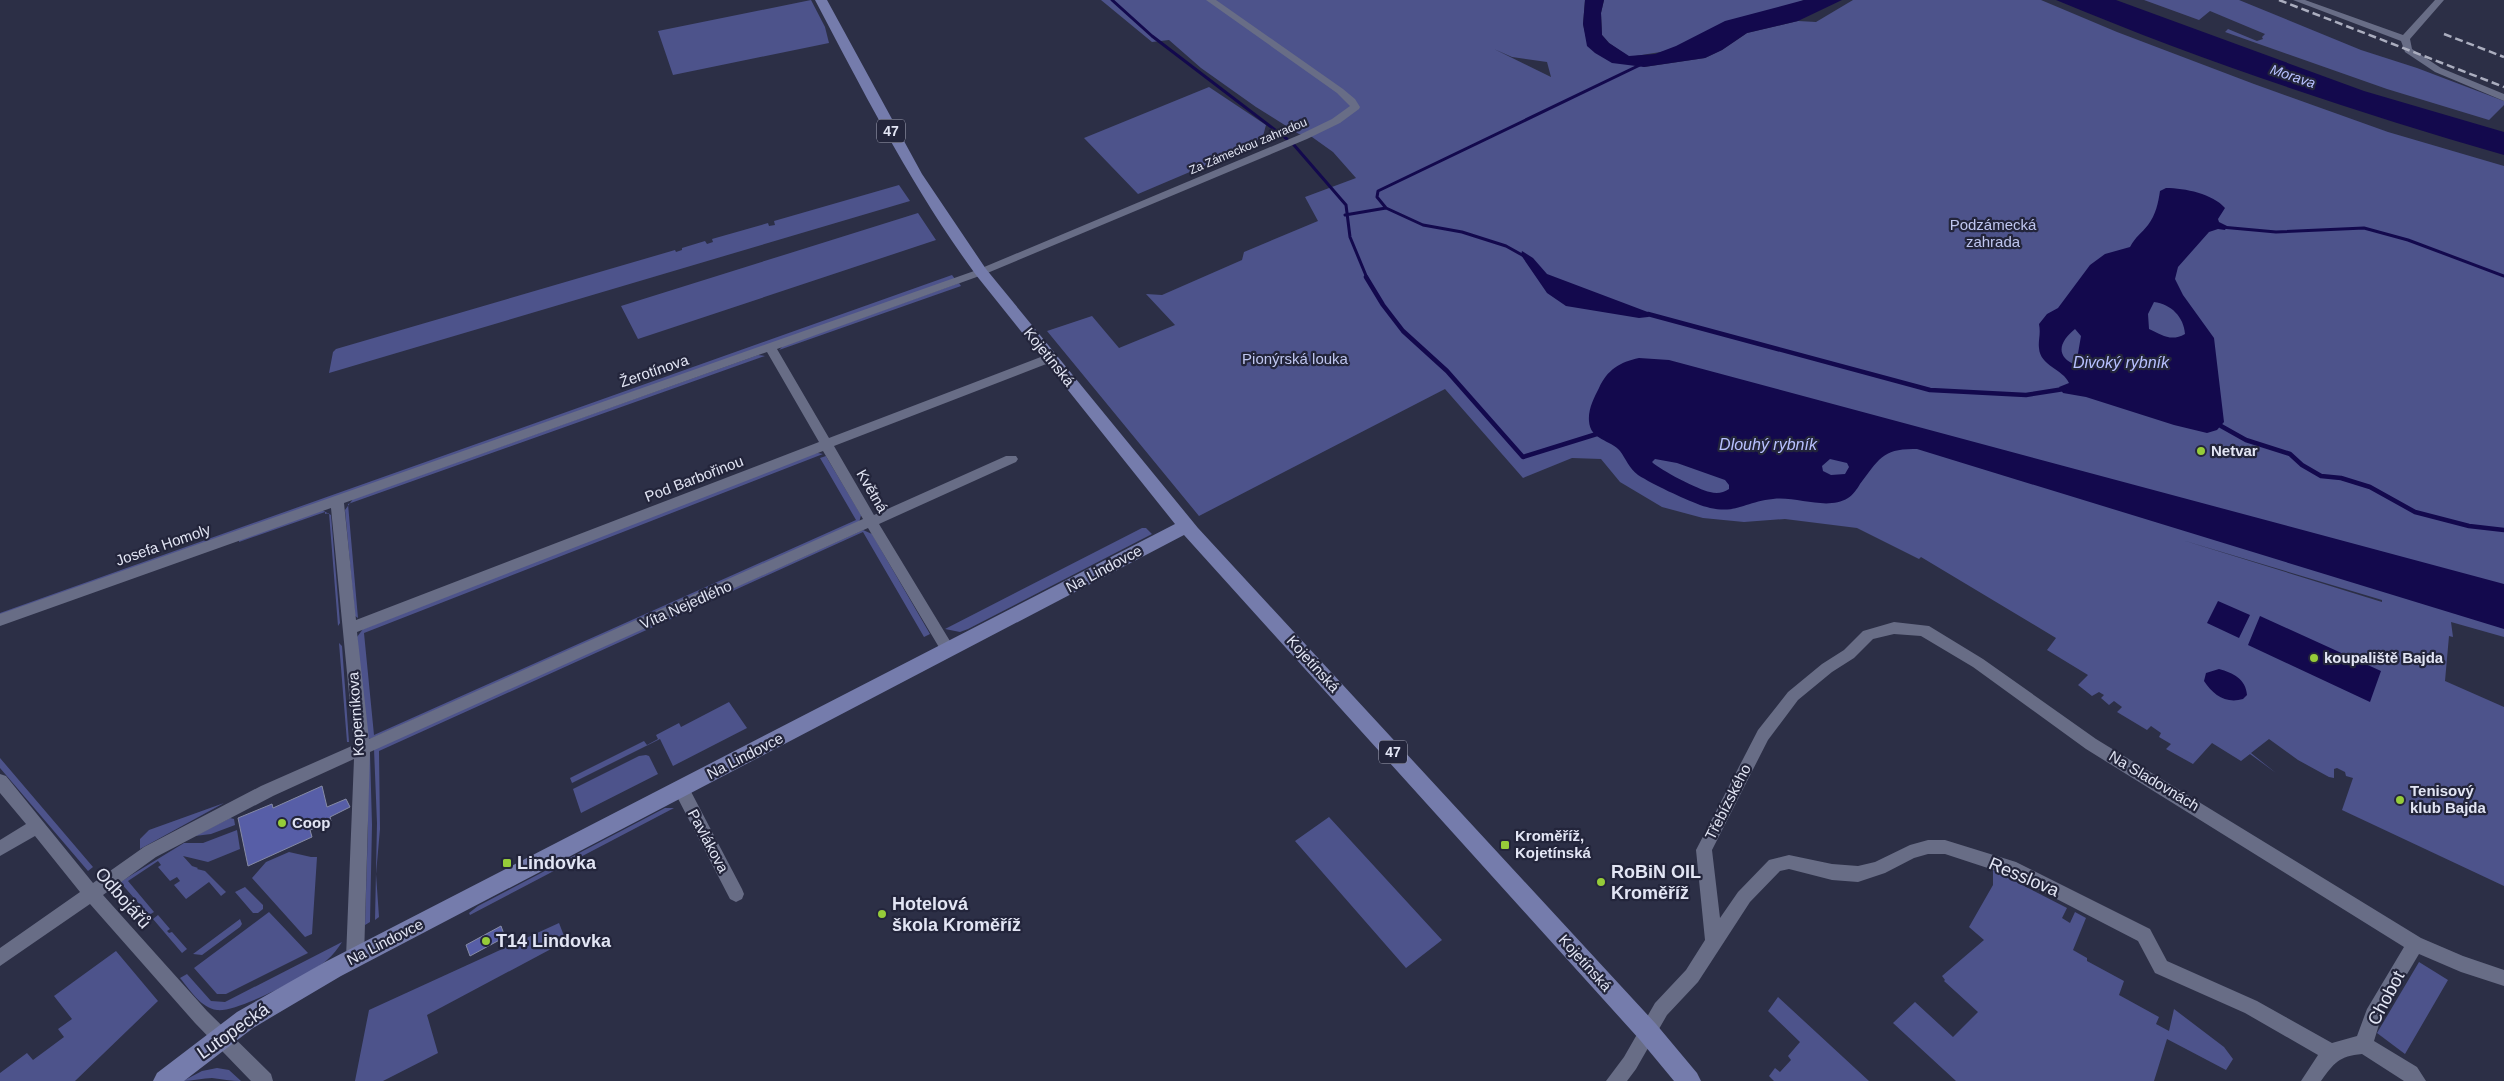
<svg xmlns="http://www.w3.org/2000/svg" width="2504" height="1081" font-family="Arial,sans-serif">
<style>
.green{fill:#4d538b;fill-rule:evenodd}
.water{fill:#13094d;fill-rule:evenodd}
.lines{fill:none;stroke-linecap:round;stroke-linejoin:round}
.stream-far1{stroke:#13094d;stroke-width:3}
.stream{stroke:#13094d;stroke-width:4.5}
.building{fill:#575ea7;stroke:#868ba6}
.minor{fill:#686d86;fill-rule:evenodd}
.major{fill:#757cac;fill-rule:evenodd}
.rail{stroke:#abaebf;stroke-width:2.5;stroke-dasharray:8 4;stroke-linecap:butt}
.poi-dot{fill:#96cc39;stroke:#23253b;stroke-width:2}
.labels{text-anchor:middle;stroke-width:4.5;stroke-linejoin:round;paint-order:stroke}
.far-street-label{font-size:12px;fill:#e2e5f4;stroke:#23253b}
.far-water-label{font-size:14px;font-style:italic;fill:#b8c1ff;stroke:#23253b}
.shield{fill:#23253b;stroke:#a9abbc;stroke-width:1}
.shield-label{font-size:14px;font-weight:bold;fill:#e2e5f4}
.park-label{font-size:15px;fill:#bfc6ef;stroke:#23253b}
.street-label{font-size:15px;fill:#e2e5f4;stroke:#23253b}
.poi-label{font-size:15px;font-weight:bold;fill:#e2e5f4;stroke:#23253b;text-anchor:start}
.water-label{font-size:16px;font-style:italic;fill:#b8c1ff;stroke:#23253b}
.near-poi-label{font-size:18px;font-weight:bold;fill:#e2e5f4;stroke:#23253b;text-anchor:start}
.near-street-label{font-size:18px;fill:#e2e5f4;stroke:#23253b}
</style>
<rect width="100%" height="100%" fill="#2c2f46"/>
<path class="green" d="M 811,0 L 825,27 L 829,43 L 673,75 L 658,31 Z
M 1101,0 L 1585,0 L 1583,24 L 1588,46 L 1644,67 L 1705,58 L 1722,50 L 1747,33 L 1798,21 L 1816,22 L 1853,0 L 2041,0 L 2117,32 L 2254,84 L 2388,132 L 2504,166 L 2504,637 L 2451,622 L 2453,637 L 2449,636 L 2445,681 L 2504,707 L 2504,886 L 2342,810 L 2353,778 L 2346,776 L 2345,772 L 2337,768 L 2334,769 L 2334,778 L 2329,777 L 2298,760 L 2269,739 L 2251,753 L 2276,773 L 2250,754 L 2241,761 L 2212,743 L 2193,764 L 2166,749 L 2171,744 L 2159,737 L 2161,733 L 2151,726 L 2147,730 L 2117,712 L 2122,707 L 2114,701 L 2109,705 L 2101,698 L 2104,695 L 2099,692 L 2092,696 L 2078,685 L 2088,675 L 2047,650 L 2056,638 L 1921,557 L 1919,559 L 1857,528 L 1785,519 L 1744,522 L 1703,518 L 1662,507 L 1620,482 L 1601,459 L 1572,458 L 1523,478 L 1445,389 L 1199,516 L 1047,331 L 1092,316 L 1119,348 L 1175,325 L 1146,294 L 1162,295 L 1242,260 L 1244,252 L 1318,221 L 1305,197 L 1356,178 L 1333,152 L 1312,137 L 1299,134 L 1256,107 L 1201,68 L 1169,40 L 1152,42 ZM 1494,49 L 1512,57 L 1547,62 L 1551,77 ZM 2182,540 L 2382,600 L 2382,602 Z
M 1604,0 L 1804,0 L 1673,50 L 1629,57 L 1609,43 L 1602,35 L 1601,13 Z
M 2144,0 L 2239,0 L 2361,50 L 2417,68 L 2504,101 L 2504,105 L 2489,120 L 2387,89 L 2225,32 L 2228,29 L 2257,41 L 2263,39 L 2262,37 L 2265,34 L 2210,11 L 2199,20 Z
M 1209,87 L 1266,125 L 1263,136 L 1251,146 L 1138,194 L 1084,138 Z
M 899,185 L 910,201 L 329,373 L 333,352 L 336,349 L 675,250 L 676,252 L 682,250 L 682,248 L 705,241 L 707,244 L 713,242 L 712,239 L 768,223 L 769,226 L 775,225 L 774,221 Z
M 918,213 L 936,240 L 638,339 L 621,306 Z
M 952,275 L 955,279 L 0,615 L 0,613 Z
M 959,283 L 961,286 L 779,350 L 783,346 Z
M 758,355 L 765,356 L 348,504 L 358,618 L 355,616 L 345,510 L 353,499 Z
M 818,453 L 823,454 L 364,633 L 374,735 L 856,520 L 820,458 L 826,456 L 827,458 L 861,515 L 859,523 L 370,739 L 366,737 L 357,637 L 363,629 L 811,454 Z
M 322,510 L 331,515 L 340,623 L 338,626 L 329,513 L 325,514 L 325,512 L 239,542 L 239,539 Z
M 1142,528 L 1146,528 L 1152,534 L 968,629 L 960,632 L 945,629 Z
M 863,530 L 872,534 L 930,634 L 924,637 L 863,532 L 379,751 L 380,829 L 376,874 L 379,917 L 375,920 L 377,823 L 374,749 Z
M 339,643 L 342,646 L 349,742 L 347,742 Z
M 729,702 L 747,728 L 673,766 L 660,739 L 572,783 L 570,778 L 644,741 L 647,745 L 658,739 L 656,735 L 679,723 L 681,727 Z
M 370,753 L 372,825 L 370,922 L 365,925 L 368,826 L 367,758 Z
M 646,755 L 649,756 L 658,774 L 581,813 L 573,789 L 639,756 Z
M 0,758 L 93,867 L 88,871 L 0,768 Z
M 224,803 L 140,849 L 140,839 L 149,830 Z
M 665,808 L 674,808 L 470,915 L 469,913 L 478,906 Z
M 1329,817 L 1442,940 L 1406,968 L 1295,841 Z
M 230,818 L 234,819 L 235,825 L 211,834 L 195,836 Z
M 237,830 L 240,849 L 208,862 L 183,856 L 192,866 L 198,868 L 197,869 L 205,871 L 226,892 L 221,896 L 209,882 L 186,899 L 174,885 L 180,881 L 177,877 L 170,881 L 158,867 L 161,865 L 158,861 L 128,881 L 154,912 L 149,915 L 120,882 L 184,843 L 203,843 Z
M 289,852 L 311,857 L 317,857 L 312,934 L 305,937 L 252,878 L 266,862 Z
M 1993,870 L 2067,908 L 2062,918 L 2070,923 L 2075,912 L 2086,918 L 2073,950 L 2087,958 L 2087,961 L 2124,981 L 2119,995 L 2159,1017 L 2156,1024 L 2169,1031 L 2174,1009 L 2224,1047 L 2233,1059 L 2226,1070 L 2167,1039 L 2154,1081 L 1956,1081 L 1893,1023 L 1915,1002 L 1953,1037 L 1978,1012 L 1944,981 L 1945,980 L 1942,976 L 1984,940 L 1969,927 L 1993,885 Z
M 245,887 L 263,905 L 263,909 L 258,913 L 253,913 L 235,892 Z
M 269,912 L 308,953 L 226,994 L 217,994 L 194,968 Z
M 158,915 L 170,929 L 167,931 L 169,933 L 172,932 L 187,949 L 182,953 L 153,919 Z
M 240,919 L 242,924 L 240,927 L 202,955 L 193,954 Z
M 559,923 L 566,941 L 427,1015 L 438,1053 L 383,1081 L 355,1081 L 369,1010 Z
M 342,942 C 338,948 333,955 327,960 C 312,973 237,1013 217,1010 C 201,1008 190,990 180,978 L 187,974 L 211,1001 L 225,1002 Z
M 116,951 L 158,1001 L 75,1081 L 0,1081 L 0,1073 L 27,1053 L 33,1060 L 64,1037 L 58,1029 L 72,1019 L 54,996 Z
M 2419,962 L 2448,980 L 2405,1054 L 2377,1033 Z
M 1778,997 L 1869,1081 L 1774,1081 L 1769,1076 L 1775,1068 L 1780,1072 L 1791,1060 L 1788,1056 L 1800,1042 L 1768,1011 Z
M 217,1068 L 229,1070 L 241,1081 C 231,1081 222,1079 212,1078 C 204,1078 192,1081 183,1081 L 202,1071 Z"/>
<path class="water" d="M 1585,0 L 1604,0 L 1601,13 L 1602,35 L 1609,43 L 1629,56 L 1655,54 L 1676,46 L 1725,21 L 1804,0 L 1842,0 L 1798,21 L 1747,33 L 1722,50 L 1705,58 L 1644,67 L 1612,63 L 1595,53 L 1587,46 L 1583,24 Z
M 2056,0 L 2116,0 L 2364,91 L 2504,132 L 2504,155 C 2352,111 2202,61 2056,0 Z
M 2166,188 C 2185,188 2213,194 2225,208 L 2218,219 L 2219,222 L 2227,226 L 2225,230 L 2218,229 L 2209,232 L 2178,267 L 2175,279 L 2183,295 L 2214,338 L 2224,422 L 2217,430 L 2207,433 L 2174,425 L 2086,397 L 2063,393 L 2059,387 L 2069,383 C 2063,369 2040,366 2039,348 C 2038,341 2041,334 2039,324 L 2047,314 L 2058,308 L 2090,265 L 2105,254 L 2130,247 C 2136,236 2141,234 2148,225 C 2156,214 2158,204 2160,191 ZM 2154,302 C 2171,304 2184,317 2185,334 C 2171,342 2162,335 2149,329 L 2148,314 ZM 2075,329 L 2081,336 L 2076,365 C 2054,356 2060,341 2075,329 Z
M 1522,251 L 1533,258 L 1547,274 L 1653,314 L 1648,317 L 1639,318 L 1566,306 L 1547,293 L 1521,255 Z
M 1639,358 L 1669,360 L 2504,584 L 2504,629 L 1917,449 C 1883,448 1879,459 1860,484 C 1857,489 1853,495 1848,498 C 1827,511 1797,496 1773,499 C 1742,502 1735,517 1700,505 C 1682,498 1654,485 1638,475 C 1629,468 1626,459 1620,451 C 1611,440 1590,440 1589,421 C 1588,409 1594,398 1599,388 C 1607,370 1620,362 1639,358 ZM 1655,459 L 1677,463 L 1725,480 L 1729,485 L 1729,489 C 1723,493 1717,494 1710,492 C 1699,490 1660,470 1652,462 ZM 1830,459 L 1847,463 L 1849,467 L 1845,474 L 1831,475 L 1823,471 L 1822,466 Z
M 2218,601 L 2250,615 L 2239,638 L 2207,623 Z
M 2260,616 L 2381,671 L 2370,702 L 2248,645 Z
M 2219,669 C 2233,673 2246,679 2247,695 L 2243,699 C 2226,704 2213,695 2204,681 L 2206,673 Z"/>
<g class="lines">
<path class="stream-far1" d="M 1112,0 L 1152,36 L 1287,139
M 1294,145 L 1346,205 L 1350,237 L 1367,278
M 1386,208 L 1377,197 L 1378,191 L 1642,64
M 1345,215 L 1386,208 L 1423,225 L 1462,232 L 1506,246 L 1524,256
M 2221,227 L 2276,232 L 2364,228 L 2408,240 L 2504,276"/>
<path class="stream" d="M 1366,277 L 1383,305 L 1403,331 L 1447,371 L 1523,457 L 1600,433
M 1648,314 L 1930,390 L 2026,395 L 2064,389
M 2221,426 L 2246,440 L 2290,454 L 2302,465 L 2321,476 L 2341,478 L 2370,487 L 2415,512 L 2469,526 L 2504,530"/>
</g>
<path class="building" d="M 322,786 L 327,807 L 346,799 L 350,807 L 330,817 L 331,821 L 310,830 L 312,837 L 248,866 L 238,818 L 272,804 L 273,808 Z
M 501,926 L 505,937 L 470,956 L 466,945 Z"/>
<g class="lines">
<path class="minor" d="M 1206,0 L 1216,0 L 1343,89 L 1355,99 L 1360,107 L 1359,109 L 1340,123 L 1307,139 L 985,274 L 777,349 L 829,438 L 1046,355 L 1050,354 L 1056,358 L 1054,361 L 834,446 L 874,515 L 1006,456 L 1016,456 L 1018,459 L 1016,462 L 879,524 L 953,646 L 955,650 L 953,654 L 943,654 L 868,528 L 370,752 L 364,958 L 361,964 L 355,966 L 349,964 L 346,958 L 354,759 L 273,796 L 156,857 L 103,895 L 207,1011 L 271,1074 L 273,1081 L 251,1081 L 195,1023 L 90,904 L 0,966 L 0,948 L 80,892 L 35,836 L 0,856 L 0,840 L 26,824 L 0,793 L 0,774 L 6,776 L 93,883 L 144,847 L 261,786 L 354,745 L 331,508 L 0,626 L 0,614 L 977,270 L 1299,135 L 1332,119 L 1350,106 L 1337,93 ZM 767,352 L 819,442 L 356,620 L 344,503 ZM 823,451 L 863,519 L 369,739 L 357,632 Z
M 2293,0 L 2305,0 L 2403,35 L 2435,0 L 2444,0 L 2410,39 L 2412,49 L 2441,68 L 2504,94 L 2504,101 L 2435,72 L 2405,52 L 2401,41 Z
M 1894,622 L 1929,626 L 1983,659 L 2096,739 L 2421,938 L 2463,956 L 2504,970 L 2504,986 L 2461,972 L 2419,954 L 2381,1018 L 2374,1041 L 2417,1067 L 2426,1081 L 2404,1081 L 2362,1054 C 2339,1056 2334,1063 2321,1081 L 2301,1081 L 2318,1055 L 2245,1013 L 2155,973 L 2138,941 L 2012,876 L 1945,854 L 1928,854 L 1914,858 L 1885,873 L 1858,882 L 1832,880 L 1789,869 L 1780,871 L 1750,902 L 1698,982 L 1667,1015 L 1636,1069 L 1627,1081 L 1606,1081 L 1624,1057 L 1655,1003 L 1686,970 L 1705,940 L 1696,850 L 1758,730 L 1788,692 L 1822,664 L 1844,650 L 1863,631 ZM 1894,634 L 1921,636 L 1973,667 L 2086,749 L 2404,947 L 2367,1009 L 2357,1036 L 2332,1043 L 2257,1001 L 2167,961 L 2150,929 L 2016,862 L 1945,840 L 1928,840 L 1910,845 L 1875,862 L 1858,866 L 1832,864 L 1789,855 L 1769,860 L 1738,892 L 1720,918 L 1712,850 L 1768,740 L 1798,700 L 1832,672 L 1854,658 L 1873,639 Z
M 681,782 L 687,784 L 742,889 L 744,894 L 742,899 L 736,902 L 730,899 L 673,789 L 675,784 Z"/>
<path class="major" d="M 815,0 L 827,0 L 922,174 L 986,269 L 1198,528 L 1656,1024 L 1697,1073 L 1701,1081 L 1674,1081 L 1640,1040 L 1184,535 L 341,976 L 253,1028 L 184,1081 L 153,1081 L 157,1073 L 237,1012 L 325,962 L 1175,524 L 976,275 C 913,189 865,95 815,0 Z"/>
<path class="rail" d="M 2279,0 L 2504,87
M 2444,34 L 2504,57"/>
</g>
<g class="poi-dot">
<circle cx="2201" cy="451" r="5"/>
<circle cx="2314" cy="658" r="5"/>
<circle cx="2400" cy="800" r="5"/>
<circle cx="282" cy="823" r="5"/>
<rect x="1500" y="840" width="10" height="10" rx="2.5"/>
<rect x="502" y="858" width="10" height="10" rx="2.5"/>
<circle cx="1601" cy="882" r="5"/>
<circle cx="882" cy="914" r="5"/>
<circle cx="486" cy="941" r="5"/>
</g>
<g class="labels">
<g class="far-street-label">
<text transform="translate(1248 146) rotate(-23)" y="4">Za Zámeckou zahradou</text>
</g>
<g class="far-water-label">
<text transform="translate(2293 76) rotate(19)" y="5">Morava</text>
</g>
<g class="shield">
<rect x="877" y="119.5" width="28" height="23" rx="4"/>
<rect x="1379" y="740.5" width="28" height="23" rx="4"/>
</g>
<g class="shield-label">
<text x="891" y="136">47</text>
<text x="1393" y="757">47</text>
</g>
<g class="park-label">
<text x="1993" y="230">Podzámecká<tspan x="1993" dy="17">zahrada</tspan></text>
<text x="1295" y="364">Pionýrská louka</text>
</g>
<g class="street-label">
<text transform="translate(1049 357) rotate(51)" y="5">Kojetínská</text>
<text transform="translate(654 371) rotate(-19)" y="5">Žerotínova</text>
<text transform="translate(694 479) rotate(-21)" y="5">Pod Barbořinou</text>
<text transform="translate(872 491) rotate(60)" y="5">Květná</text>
<text transform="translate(163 545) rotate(-19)" y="5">Josefa Homoly</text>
<text transform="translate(1104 569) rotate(-28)" y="5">Na Lindovce</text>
<text transform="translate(686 605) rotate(-24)" y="5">Víta Nejedlého</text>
<text transform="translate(1313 664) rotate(48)" y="5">Kojetínská</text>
<text transform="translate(356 714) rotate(-94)" y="5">Koperníkova</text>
<text transform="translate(745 756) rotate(-27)" y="5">Na Lindovce</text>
<text transform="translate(2154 781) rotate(31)" y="5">Na Sladovnách</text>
<text transform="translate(1728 802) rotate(-63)" y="5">Třebízského</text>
<text transform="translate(708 841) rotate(62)" y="5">Pavlákova</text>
<text transform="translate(385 942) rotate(-27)" y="5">Na Lindovce</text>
<text transform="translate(1585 963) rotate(48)" y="5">Kojetínská</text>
</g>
<g class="poi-label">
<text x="2211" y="456">Netvar</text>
<text x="2324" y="663">koupaliště Bajda</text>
<text x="2410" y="796">Tenisový<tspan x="2410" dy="17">klub Bajda</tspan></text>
<text x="292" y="828">Coop</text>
<text x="1515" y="841">Kroměříž,<tspan x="1515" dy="17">Kojetínská</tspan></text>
</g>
<g class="water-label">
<text x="2121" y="368">Divoký rybník</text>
<text x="1768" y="450">Dlouhý rybník</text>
</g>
<g class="near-poi-label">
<text x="517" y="869">Lindovka</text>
<text x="1611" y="878">RoBiN OIL<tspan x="1611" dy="21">Kroměříž</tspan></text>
<text x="892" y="910">Hotelová<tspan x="892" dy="21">škola Kroměříž</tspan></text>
<text x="496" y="947">T14 Lindovka</text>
</g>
<g class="near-street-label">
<text transform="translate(2024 877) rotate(23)" y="6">Resslova</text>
<text transform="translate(123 898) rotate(49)" y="6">Odbojářů</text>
<text transform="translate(2386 998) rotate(-62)" y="6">Chobot</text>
<text transform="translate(233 1031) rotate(-35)" y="6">Lutopecká</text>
</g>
</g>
</svg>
